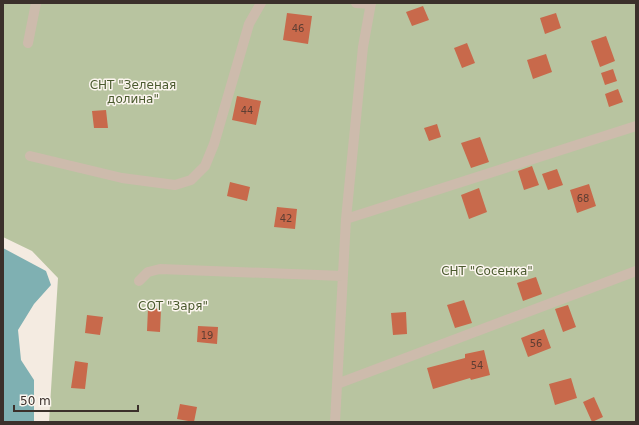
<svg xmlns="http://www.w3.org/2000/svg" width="639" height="425" font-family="'DejaVu Sans',sans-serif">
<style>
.green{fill:#b8c4a0}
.water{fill:#7fb0b2}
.building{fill:#c8694b}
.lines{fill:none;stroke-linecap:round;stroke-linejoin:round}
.minor{stroke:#cdbbac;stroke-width:10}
.labels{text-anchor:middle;stroke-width:3;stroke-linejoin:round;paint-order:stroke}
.number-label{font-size:10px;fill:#5e3e33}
.park-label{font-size:12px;fill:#4a5a2e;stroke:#fbf5ee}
</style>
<rect width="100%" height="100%" fill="#f4ebe1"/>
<path class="green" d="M 3,3 L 636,3 L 636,422 L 49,422 L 58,278 L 32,251 L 3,237 Z"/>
<path class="water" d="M 3,248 L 46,271 L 51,285 L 34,304 L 18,330 L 21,360 L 34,380 L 34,422 L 3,422 Z"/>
<path class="building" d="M 423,6 L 429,20 L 412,26 L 406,12 Z
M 287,13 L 312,16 L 308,44 L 283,40 Z
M 556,13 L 561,28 L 545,34 L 540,18 Z
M 606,36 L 615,61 L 600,67 L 591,41 Z
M 467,43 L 475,63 L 462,68 L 454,48 Z
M 546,54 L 552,72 L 533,79 L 527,60 Z
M 613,69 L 617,81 L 605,85 L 601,73 Z
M 618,89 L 623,102 L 609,107 L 605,94 Z
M 237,96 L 261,101 L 256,125 L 232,120 Z
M 106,110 L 108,128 L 94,128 L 92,111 Z
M 437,124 L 441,137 L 429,141 L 424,128 Z
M 480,137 L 489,162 L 471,168 L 461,143 Z
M 532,166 L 539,185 L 524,190 L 518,171 Z
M 557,169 L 563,185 L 548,190 L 542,174 Z
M 230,182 L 250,187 L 247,201 L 227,196 Z
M 589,184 L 596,206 L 577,213 L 570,190 Z
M 479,188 L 487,212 L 469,219 L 461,195 Z
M 277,207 L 297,209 L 295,229 L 274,227 Z
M 536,277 L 542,294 L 523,301 L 517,283 Z
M 464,300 L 472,323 L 455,328 L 447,305 Z
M 568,305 L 576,327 L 563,332 L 555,309 Z
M 148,308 L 161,309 L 160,332 L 147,331 Z
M 406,312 L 407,334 L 393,335 L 391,313 Z
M 87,315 L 103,317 L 100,335 L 85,333 Z
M 198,326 L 218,327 L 217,344 L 197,342 Z
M 544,329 L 551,348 L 528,357 L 521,338 Z
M 484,350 L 490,375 L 471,380 L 470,378 L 433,389 L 427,368 L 465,358 L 465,354 Z
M 75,361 L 88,363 L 85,389 L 71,388 Z
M 571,378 L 577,398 L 555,405 L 549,384 Z
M 594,397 L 603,417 L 592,422 L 583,402 Z
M 180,404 L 197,407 L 194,422 L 177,419 Z"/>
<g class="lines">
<path class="minor" d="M 356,3 L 371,4
M 28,43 L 36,3
M 30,156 L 122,178 L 175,185 L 191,180 L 205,166 L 214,144 L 249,24 L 261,3
M 346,219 L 636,126
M 139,281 L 148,272 L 160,269 L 343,276
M 337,384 L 636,271
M 335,422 L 346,219 L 363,47 L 371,3"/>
</g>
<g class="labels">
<g class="number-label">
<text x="298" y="32">46</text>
<text x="247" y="114">44</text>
<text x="583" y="202">68</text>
<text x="286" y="222">42</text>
<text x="207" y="339">19</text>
<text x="536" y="347">56</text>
<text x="477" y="369">54</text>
</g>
<g class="park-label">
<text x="133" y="89">СНТ "Зеленая<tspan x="133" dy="14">долина"</tspan></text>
<text x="487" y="275">СНТ "Сосенка"</text>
<text x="173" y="310">СОТ "Заря"</text>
</g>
</g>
<rect width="639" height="425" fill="none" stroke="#3b302b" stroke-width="8"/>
<path d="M14 405v6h124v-6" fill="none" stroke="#3b302b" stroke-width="2"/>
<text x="20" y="405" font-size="12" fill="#3b302b" stroke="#fbf5ee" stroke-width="3" paint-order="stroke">50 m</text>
</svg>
